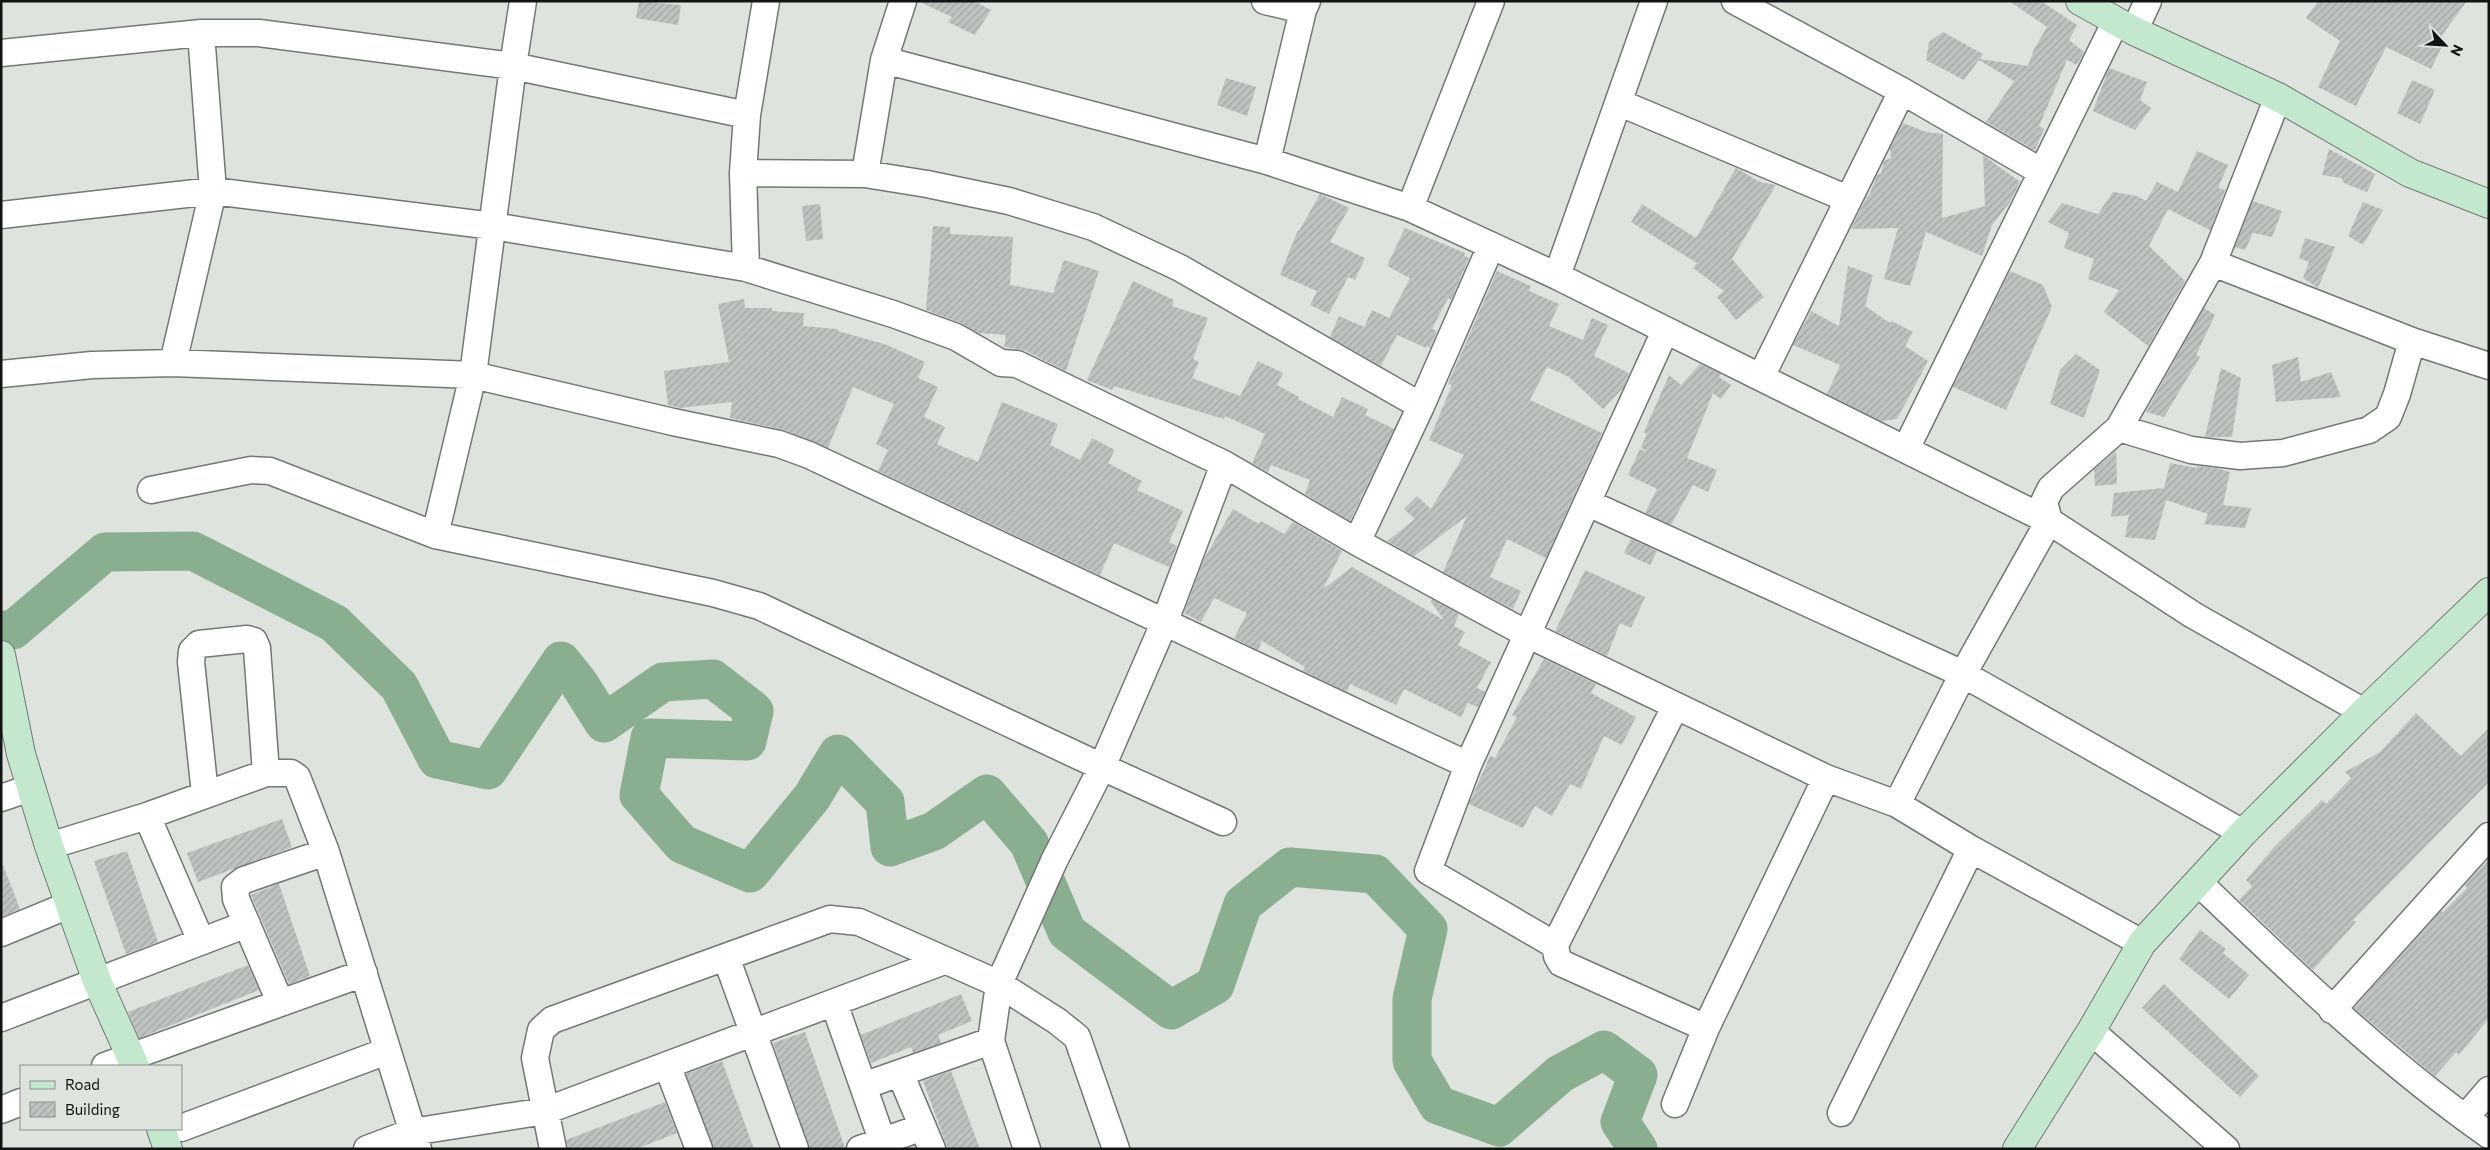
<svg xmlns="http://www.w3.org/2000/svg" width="2490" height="1150" font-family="Commissioner,sans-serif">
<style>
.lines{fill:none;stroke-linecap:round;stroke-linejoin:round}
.river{stroke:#8aae90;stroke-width:39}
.building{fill:url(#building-hatch)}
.street-casing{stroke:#737874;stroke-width:29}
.secondary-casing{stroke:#737874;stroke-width:30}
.street{stroke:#fff;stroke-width:26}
.secondary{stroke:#c3e8ce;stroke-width:28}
</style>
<defs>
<pattern id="building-hatch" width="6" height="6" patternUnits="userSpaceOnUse" patternTransform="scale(1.25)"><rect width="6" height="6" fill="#bec3bf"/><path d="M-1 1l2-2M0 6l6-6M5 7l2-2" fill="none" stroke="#a2a7a3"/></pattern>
</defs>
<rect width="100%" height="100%" fill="#dee3de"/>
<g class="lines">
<path class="river" d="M 1,630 L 13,630 L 105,552 L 193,551 L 334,623 L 399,686 L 437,759 L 488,770 L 561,661 L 578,682 L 604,723 L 663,682 L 713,679 L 754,711 L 747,741 L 650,738 L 639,795 L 682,844 L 750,873 L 812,797 L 838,754 L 885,802 L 890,847 L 934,831 L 987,794 L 1029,843 L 1067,932 L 1171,1010 L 1215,985 L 1243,904 L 1290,867 L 1375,874 L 1428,929 L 1412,999 L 1412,1061 L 1438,1105 L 1499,1127 L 1560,1074 L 1604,1050 L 1638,1075 L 1620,1122 L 1638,1149"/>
</g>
<path class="building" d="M 639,1 L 681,5 L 678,25 L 636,18 Z
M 918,1 L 974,1 L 991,10 L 975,35 L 948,22 L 952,17 Z
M 2009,1 L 2041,1 L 2077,25 L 2069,40 L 2084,52 L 2077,65 L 2067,60 L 2039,126 L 2044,129 L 2035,150 L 1986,122 L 2014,81 L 1979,60 L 1964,80 L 1926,60 L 1929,42 L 1943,32 L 1983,54 L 1980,59 L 2028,66 L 2034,49 L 2047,27 Z
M 2318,1 L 2467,1 L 2440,38 L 2445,40 L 2431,69 L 2386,47 L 2356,106 L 2318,87 L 2340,41 L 2306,18 Z
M 2109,68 L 2147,82 L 2140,100 L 2151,108 L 2135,130 L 2093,111 Z
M 1226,78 L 1256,87 L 1247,116 L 1217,105 Z
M 2412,80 L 2435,90 L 2420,124 L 2397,113 Z
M 1903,123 L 1926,132 L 1943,134 L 1942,218 L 1985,206 L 1983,155 L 2020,182 L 2010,202 L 1992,225 L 1982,256 L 1926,232 L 1910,286 L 1884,279 L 1898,228 L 1851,229 L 1867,196 L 1869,196 L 1877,175 L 1881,174 L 1884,161 L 1891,158 L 1890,148 Z
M 2329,149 L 2375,174 L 2367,192 L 2344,183 L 2341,178 L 2322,175 Z
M 2197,151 L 2228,165 L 2218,188 L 2225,190 L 2210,230 L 2168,209 L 2149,246 L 2185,281 L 2148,346 L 2104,312 L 2119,290 L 2088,279 L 2094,259 L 2064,248 L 2069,233 L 2048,222 L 2062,203 L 2098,214 L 2113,192 L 2137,196 L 2146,201 L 2157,182 L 2178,192 Z
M 1736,168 L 1760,182 L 1776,185 L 1732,259 L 1764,297 L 1736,320 L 1717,297 L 1724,291 L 1693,268 L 1697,263 L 1631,222 L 1642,204 L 1696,238 Z
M 1320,194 L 1349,208 L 1330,242 L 1365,258 L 1355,280 L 1348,277 L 1329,314 L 1310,305 L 1317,291 L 1280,275 L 1298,230 L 1299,231 Z
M 2253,201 L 2282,211 L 2272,237 L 2253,233 L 2245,250 L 2235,247 Z
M 2363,202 L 2383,210 L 2363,245 L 2348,236 Z
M 820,204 L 823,239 L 806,241 L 802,206 Z
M 933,226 L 950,227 L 950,234 L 1013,237 L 1010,285 L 1053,293 L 1064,260 L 1099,271 L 1066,371 L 1024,350 L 1004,347 L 1006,335 L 978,333 L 961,323 L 926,310 Z
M 1405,228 L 1465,253 L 1464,256 L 1469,258 L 1451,300 L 1448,298 L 1432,329 L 1437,331 L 1430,348 L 1427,346 L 1426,348 L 1397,335 L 1381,366 L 1330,337 L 1339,316 L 1364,327 L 1372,310 L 1389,318 L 1410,278 L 1387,266 Z
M 2305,238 L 2335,247 L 2318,288 L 2303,278 L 2309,262 L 2299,258 Z
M 1848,266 L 1873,275 L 1865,306 L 1890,323 L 1892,321 L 1913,332 L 1905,346 L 1928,361 L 1897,419 L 1881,421 L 1827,394 L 1840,365 L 1793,345 L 1811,311 L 1839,326 Z
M 1497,271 L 1531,286 L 1529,291 L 1559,304 L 1549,326 L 1583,340 L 1592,318 L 1608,325 L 1594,356 L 1629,373 L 1623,388 L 1603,409 L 1569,377 L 1547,367 L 1530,400 L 1602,433 L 1546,558 L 1507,539 L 1490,577 L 1521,591 L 1513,609 L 1443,572 L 1467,516 L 1414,556 L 1387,541 L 1415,519 L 1404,509 L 1417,496 L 1431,509 L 1464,455 L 1429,440 L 1452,385 L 1448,384 Z
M 2010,271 L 2043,285 L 2052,307 L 2006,410 L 1953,387 Z
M 1133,281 L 1174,300 L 1172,306 L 1208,318 L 1193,359 L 1199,362 L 1192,378 L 1240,396 L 1258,361 L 1283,373 L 1277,385 L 1299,397 L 1298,399 L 1333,417 L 1342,397 L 1368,409 L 1365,415 L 1394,429 L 1350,521 L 1305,494 L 1310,480 L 1271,465 L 1268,472 L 1252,463 L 1265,434 L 1225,416 L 1224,419 L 1114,386 L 1112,390 L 1087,380 Z
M 744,299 L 745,308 L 772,308 L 772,311 L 804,313 L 803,326 L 838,329 L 838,331 L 887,345 L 925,362 L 918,378 L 938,387 L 924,417 L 945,427 L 937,444 L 967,458 L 968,457 L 978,462 L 1002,402 L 1058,424 L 1050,445 L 1080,460 L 1092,438 L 1115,450 L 1108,463 L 1142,481 L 1137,490 L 1183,511 L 1169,542 L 1177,546 L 1169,567 L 1114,543 L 1100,575 L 878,471 L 888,450 L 876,444 L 894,404 L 853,387 L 828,448 L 784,430 L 730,418 L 732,402 L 681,408 L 668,405 L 664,371 L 729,362 L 718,304 Z
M 2204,308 L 2215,315 L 2196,355 L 2200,357 L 2164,417 L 2146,412 Z
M 2076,354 L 2100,370 L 2084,418 L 2050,404 L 2060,370 Z
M 2298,357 L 2301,382 L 2331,372 L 2341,397 L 2276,402 L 2272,365 Z
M 1700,364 L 1721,374 L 1719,377 L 1731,385 L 1721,399 L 1713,393 L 1687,458 L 1717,470 L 1708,492 L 1693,485 L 1671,525 L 1645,513 L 1657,489 L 1628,475 L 1640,449 L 1647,452 L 1641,447 L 1647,434 L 1644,432 L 1669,375 L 1681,385 Z
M 2221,368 L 2241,378 L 2232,437 L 2205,437 Z
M 2116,451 L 2117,484 L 2095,486 L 2094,470 Z
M 2170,463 L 2197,468 L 2197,466 L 2216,468 L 2230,472 L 2223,505 L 2251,508 L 2245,528 L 2204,524 L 2208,514 L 2166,500 L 2155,540 L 2125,537 L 2129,515 L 2111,517 L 2114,493 L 2164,488 Z
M 1233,509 L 1259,524 L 1261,521 L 1284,534 L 1293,522 L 1342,551 L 1323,589 L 1352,567 L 1444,620 L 1431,602 L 1432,599 L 1459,614 L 1454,626 L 1465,632 L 1458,645 L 1491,662 L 1477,688 L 1485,692 L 1478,707 L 1468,703 L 1461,717 L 1404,689 L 1396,705 L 1350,684 L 1347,692 L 1303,671 L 1305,667 L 1262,641 L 1258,650 L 1234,638 L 1247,613 L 1214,598 L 1201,622 L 1184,613 L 1204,559 Z
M 1631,539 L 1657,551 L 1650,565 L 1624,553 Z
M 1585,570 L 1645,597 L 1631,628 L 1620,623 L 1607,656 L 1555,631 Z
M 1544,659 L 1596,684 L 1591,693 L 1636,717 L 1622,745 L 1604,736 L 1581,789 L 1570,784 L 1552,816 L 1535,806 L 1523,828 L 1469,804 L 1490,756 L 1495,758 L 1517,717 L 1512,715 Z
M 2416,713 L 2461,756 L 2489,728 L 2489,782 L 2353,920 L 2356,922 L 2313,970 L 2239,900 L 2252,886 L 2246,880 L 2275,846 L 2322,800 L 2326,804 L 2351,778 L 2345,772 L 2380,752 Z
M 282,819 L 292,847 L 198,882 L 187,853 Z
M 127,851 L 158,942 L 126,954 L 94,861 Z
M 2489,859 L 2489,1018 L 2459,1055 L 2456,1052 L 2435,1076 L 2354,1008 L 2441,911 L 2443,912 L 2467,888 L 2465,885 Z
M 1,865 L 3,865 L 20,909 L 1,917 Z
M 279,884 L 310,976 L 289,984 L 251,895 Z
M 2200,930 L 2226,949 L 2223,953 L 2249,975 L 2229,999 L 2179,959 Z
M 248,965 L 259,990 L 139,1038 L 128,1012 Z
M 2164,984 L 2259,1076 L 2240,1097 L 2142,1008 Z
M 961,994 L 972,1021 L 938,1035 L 941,1043 L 913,1053 L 911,1047 L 871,1063 L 861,1035 Z
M 805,1032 L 845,1148 L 845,1149 L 810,1149 L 773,1043 Z
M 722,1061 L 754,1149 L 714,1149 L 686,1074 Z
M 951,1071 L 980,1149 L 948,1149 L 923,1081 Z
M 665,1102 L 677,1133 L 636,1149 L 568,1149 L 566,1140 Z"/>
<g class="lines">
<defs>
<path id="street" d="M 903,1 L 884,60 L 1267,161 L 1410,208 L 1557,276 L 2049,521 L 2193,615 L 2364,712
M 1265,1 L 1303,10
M 1735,1 L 1902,91 L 2042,172
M 2134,31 L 2148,1
M 1,53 L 201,33 L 259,33 L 513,66 L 747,115
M 1620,103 L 1848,199
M 1267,161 L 1303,10 L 1307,1
M 743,173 L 865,174 L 927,184 L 1009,201 L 1093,227 L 1180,268 L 1421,406
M 865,174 L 884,60
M 1410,208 L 1491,1
M 1,215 L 213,191 L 493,226 L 746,268 L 893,314 L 956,337 L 1001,363 L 1017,364 L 1224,464 L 1357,542 L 1527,634 L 1826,778 L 1897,804 L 1971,849 L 2142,943
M 2213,263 L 2412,341 L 2489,366
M 746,268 L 743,173 L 747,115 L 766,1
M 1557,276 L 1654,1
M 173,363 L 213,191 L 201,33
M 1,374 L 92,365 L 173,363 L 473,375 L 673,422 L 779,444 L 809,455 L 1468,765
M 1761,377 L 1902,91
M 2119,428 L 2191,450 L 2240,456 L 2283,453 L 2369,430 L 2388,417 L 2397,394 L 2412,341
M 1906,449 L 2116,21
M 151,490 L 251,470 L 270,471 L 435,535 L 713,593 L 759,606 L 1102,767 L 1165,621 L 1224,464
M 1588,503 L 1963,674 L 2243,833
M 435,535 L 473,375 L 513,66 L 523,1
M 1357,542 L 1421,406 L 1491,246
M 1675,707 L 1555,945 L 1557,956 L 1561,963 L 1706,1028
M 205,794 L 191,662 L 192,651 L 199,644 L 247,639 L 254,641 L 257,648 L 266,773
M 1,798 L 30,788
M 1897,804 L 1963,674 L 2049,521 L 2044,502 L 2051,488 L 2119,428 L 2213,263 L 2278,97
M 147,816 L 201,941
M 49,846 L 147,816 L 266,773 L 291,773 L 297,777 L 326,852 L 418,1149
M 2198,882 C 2291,971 2383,1061 2489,1135
M 1,933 L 69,905
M 1555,945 L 1428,871 L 1468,765 L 1665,331
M 726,957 L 795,1149
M 280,1002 L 236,899 L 235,887 L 244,880 L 326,852
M 834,1003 L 882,1140
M 2332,1010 L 2489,836
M 1,1018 L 247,924
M 2091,1031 L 2226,1149
M 667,1065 L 699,1149
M 105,1066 L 364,973
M 900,1073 L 932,1149
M 863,1086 L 991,1041
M 1675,1104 L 1706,1028 L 1826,778
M 1,1110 L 21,1102
M 1841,1113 L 1971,849
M 2465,1118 L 2489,1090
M 181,1128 L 387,1051
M 367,1149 L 412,1132 L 545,1111 L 944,961
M 553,1149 L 535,1058 L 541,1030 L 552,1020 L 830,919 L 859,922 L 999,984 L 1057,1021 L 1077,1037 L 1116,1149
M 860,1149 L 923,1127
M 1027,1149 L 991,1041 L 999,984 L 1054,861 L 1102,767 L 1223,822"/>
<path id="secondary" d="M 2080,1 L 2134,31 L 2278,97 L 2410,173 L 2489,204
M 1,655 L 21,754 L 49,846 L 97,981 L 135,1066
M 161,1129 L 168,1149
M 2017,1149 L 2091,1031 L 2142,943 L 2243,833 L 2364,712 L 2489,592"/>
</defs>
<use href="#street" class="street-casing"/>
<use href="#secondary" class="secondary-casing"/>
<use href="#street" class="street"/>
<use href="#secondary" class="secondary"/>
</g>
<rect width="2490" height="1150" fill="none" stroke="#121413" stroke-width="5"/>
<rect x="20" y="1065" width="162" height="65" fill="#dee3de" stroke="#8c908d"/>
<rect x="30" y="1081" width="25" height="8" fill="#c3e8ce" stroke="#8c908d"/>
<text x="65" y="1090" font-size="15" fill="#121413">Road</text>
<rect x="30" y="1102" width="25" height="15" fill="url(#building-hatch)" stroke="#8c908d"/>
<text x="65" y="1115" font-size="15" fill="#121413">Building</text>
<g transform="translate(2445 45) rotate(115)" stroke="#dee3de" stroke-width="4" paint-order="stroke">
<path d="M0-4L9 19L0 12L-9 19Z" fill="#121413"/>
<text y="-8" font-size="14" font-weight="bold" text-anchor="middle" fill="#121413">N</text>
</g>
</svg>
